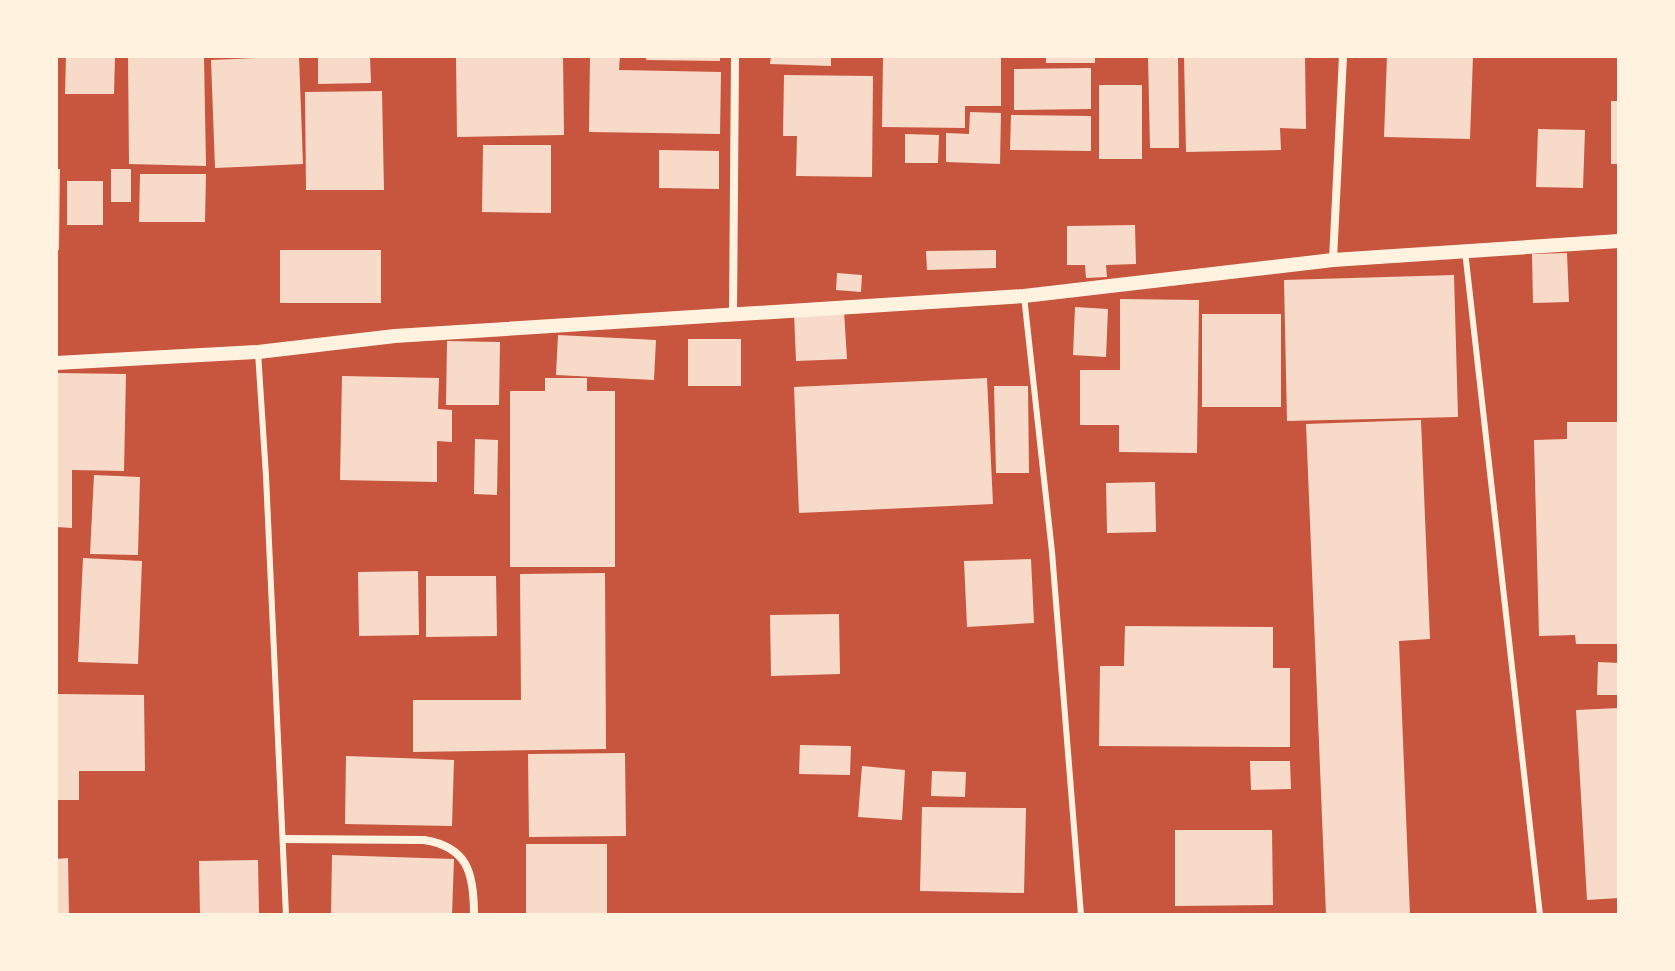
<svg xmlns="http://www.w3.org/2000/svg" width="1675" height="971" font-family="Commissioner,sans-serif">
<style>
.building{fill:#f7dbc8}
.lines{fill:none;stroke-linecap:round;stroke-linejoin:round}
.service{stroke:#fff3e0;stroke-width:6}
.minor{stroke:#fff3e0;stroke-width:8}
.tertiary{stroke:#fff3e0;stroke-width:14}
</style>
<rect width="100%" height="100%" fill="#c8553d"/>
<path class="building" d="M 66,56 L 115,56 L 114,94 L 65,94 Z
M 128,56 L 204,56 L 206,166 L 129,164 Z
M 299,56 L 303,164 L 215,168 L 211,60 Z
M 318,56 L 370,56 L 371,83 L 318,84 Z
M 456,56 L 563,56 L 564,135 L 457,137 Z
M 590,56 L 620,56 L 619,70 L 721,72 L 720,134 L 589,132 Z
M 647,56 L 720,56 L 720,61 L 646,60 Z
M 771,56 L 831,56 L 831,66 L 770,64 Z
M 883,56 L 1001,56 L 1001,106 L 965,106 L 965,128 L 882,127 Z
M 1046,56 L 1095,56 L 1095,63 L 1046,63 Z
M 1148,56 L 1178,56 L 1179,148 L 1150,148 Z
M 1184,56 L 1305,56 L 1306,129 L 1280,128 L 1281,150 L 1186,152 Z
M 1387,56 L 1473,56 L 1470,139 L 1384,137 Z
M 1091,68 L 1091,109 L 1014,110 L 1014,69 Z
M 784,75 L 873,76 L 872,177 L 796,176 L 797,136 L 783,136 Z
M 1099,85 L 1142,85 L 1142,159 L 1099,159 Z
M 382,91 L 384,190 L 306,190 L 305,92 Z
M 1611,101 L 1619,101 L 1619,164 L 1611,164 Z
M 970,112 L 1001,113 L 1000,164 L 946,162 L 946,133 L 969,134 Z
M 1011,115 L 1091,116 L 1091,151 L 1010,150 Z
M 1538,129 L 1585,130 L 1583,188 L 1536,187 Z
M 905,134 L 939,135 L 938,163 L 905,163 Z
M 483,145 L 551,145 L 551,213 L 482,212 Z
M 659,150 L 719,151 L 719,189 L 659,188 Z
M 56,169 L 60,169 L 59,250 L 56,250 Z
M 111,169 L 131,169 L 131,202 L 111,202 Z
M 140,174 L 206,174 L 205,222 L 139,222 Z
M 67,181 L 103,181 L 103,225 L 67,225 Z
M 1135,225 L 1136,264 L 1106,265 L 1107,277 L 1086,278 L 1085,265 L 1067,265 L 1067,226 Z
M 280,250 L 381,250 L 381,303 L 280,303 Z
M 996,250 L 996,268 L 927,270 L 926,251 Z
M 1567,253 L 1569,302 L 1533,303 L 1532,254 Z
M 837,273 L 862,275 L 861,292 L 836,290 Z
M 1454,275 L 1458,417 L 1287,421 L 1284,280 Z
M 1120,299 L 1199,300 L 1197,453 L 1119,452 L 1119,425 L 1080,425 L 1080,370 L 1120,370 Z
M 1075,307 L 1108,309 L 1106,357 L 1073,355 Z
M 844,311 L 847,359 L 796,361 L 794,313 Z
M 1202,314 L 1281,314 L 1281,407 L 1202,407 Z
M 558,335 L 656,340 L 654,380 L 556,375 Z
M 688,339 L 741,339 L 741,386 L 688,386 Z
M 447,341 L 500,342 L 499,405 L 446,405 Z
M 57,373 L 126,374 L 124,471 L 72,470 L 72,528 L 56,527 Z
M 342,376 L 439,378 L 438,409 L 452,410 L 452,442 L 437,441 L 437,482 L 340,480 Z
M 545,378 L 587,378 L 587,391 L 615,391 L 615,567 L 510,567 L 510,391 L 545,391 Z
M 987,378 L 993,504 L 799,513 L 794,387 Z
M 994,386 L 1028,386 L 1029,473 L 996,473 Z
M 1421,420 L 1430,639 L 1399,641 L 1410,915 L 1326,915 L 1306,424 Z
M 1567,422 L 1619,422 L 1619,644 L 1576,644 L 1575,635 L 1539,636 L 1534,440 L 1567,439 Z
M 475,439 L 498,440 L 497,495 L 474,494 Z
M 94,475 L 140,477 L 138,555 L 90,554 Z
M 1155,482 L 1156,532 L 1107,533 L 1106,483 Z
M 83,558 L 142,561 L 138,664 L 78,662 Z
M 1031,559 L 1034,623 L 967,627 L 964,561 Z
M 418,571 L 419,635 L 359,636 L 358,572 Z
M 605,573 L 606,749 L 413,752 L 413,700 L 521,700 L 520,574 Z
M 426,576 L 496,576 L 497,636 L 426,637 Z
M 839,614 L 840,674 L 771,676 L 770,615 Z
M 1125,626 L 1273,627 L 1273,668 L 1290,668 L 1290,747 L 1099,746 L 1100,666 L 1124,666 Z
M 1598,662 L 1619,663 L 1619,695 L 1597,695 Z
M 56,694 L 144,695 L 145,771 L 79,771 L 79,800 L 56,800 Z
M 1619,708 L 1619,898 L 1587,900 L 1576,710 Z
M 800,745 L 851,746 L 850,775 L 799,774 Z
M 625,753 L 626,836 L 529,837 L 528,754 Z
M 346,756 L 454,760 L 452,826 L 345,824 Z
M 1250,761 L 1290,761 L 1291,789 L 1251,790 Z
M 862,766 L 905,770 L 902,820 L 858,817 Z
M 932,771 L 966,772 L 965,797 L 931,796 Z
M 922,807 L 1026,808 L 1024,893 L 920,891 Z
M 1175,830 L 1272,830 L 1273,905 L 1175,906 Z
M 526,844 L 607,844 L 607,915 L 526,915 Z
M 332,855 L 454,859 L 452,915 L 331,915 Z
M 68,858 L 69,915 L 56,915 L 56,859 Z
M 258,860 L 259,915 L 200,915 L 199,861 Z"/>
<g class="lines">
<path class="service" d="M 1465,251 L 1540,915
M 1024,296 L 1052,552 L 1081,915
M 258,352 L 266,476 L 286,915"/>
<path class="minor" d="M 1333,260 L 1343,56
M 733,314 L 735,56
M 284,839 L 424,840 C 468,847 474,873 474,915"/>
<path class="tertiary" d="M 56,363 L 258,352 L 395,336 L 1024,296 L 1333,260 L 1619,241"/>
</g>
<rect width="1675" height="971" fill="none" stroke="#fff3e0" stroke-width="116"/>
</svg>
